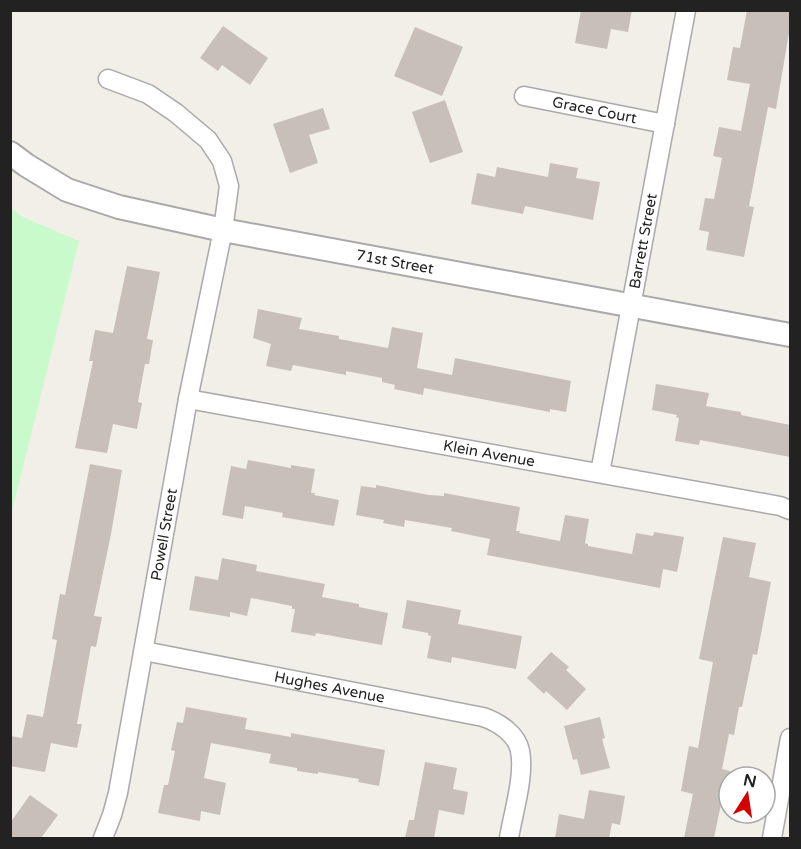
<svg xmlns="http://www.w3.org/2000/svg" width="801" height="849" font-family="'Varela Round',sans-serif">
<style>
.park{fill:#c8facc}
.building{fill:#c7bfb8}
.lines{fill:none;stroke-linecap:round;stroke-linejoin:round}
.minor-casing{stroke:#a9a9a9;stroke-width:21}
.tertiary-casing{stroke:#a9a9a9;stroke-width:26}
.minor{stroke:#fff;stroke-width:18}
.tertiary{stroke:#fff;stroke-width:22}
.labels{text-anchor:middle;stroke-width:6;stroke-linejoin:round;paint-order:stroke}
.street-label{font-size:15px;fill:#222;stroke:#fff}
</style>
<rect width="100%" height="100%" fill="#f2efe9"/>
<path class="park" d="M 11,208 L 23,217 L 79,241 L 11,515 Z"/>
<path class="building" d="M 581,10 L 632,10 L 628,32 L 611,29 L 607,49 L 575,43 Z
M 747,10 L 790,10 L 790,27 L 776,109 L 768,107 L 749,206 L 754,207 L 744,257 L 706,250 L 709,232 L 699,230 L 705,198 L 714,199 L 722,158 L 713,156 L 719,127 L 741,131 L 750,84 L 727,80 L 733,47 L 740,48 Z
M 223,26 L 268,58 L 250,85 L 222,65 L 218,71 L 200,58 Z
M 415,27 L 463,47 L 442,96 L 394,76 Z
M 445,100 L 463,152 L 430,163 L 412,112 Z
M 323,108 L 330,129 L 309,135 L 318,163 L 290,173 L 273,124 Z
M 550,163 L 578,168 L 576,178 L 600,182 L 593,220 L 525,206 L 523,214 L 471,204 L 477,173 L 495,177 L 497,167 L 548,177 Z
M 127,266 L 160,272 L 147,339 L 153,340 L 149,364 L 145,364 L 138,402 L 142,403 L 137,429 L 113,424 L 107,453 L 75,448 L 93,361 L 89,361 L 95,330 L 113,333 Z
M 258,309 L 302,318 L 299,329 L 339,336 L 339,339 L 388,348 L 392,327 L 423,333 L 417,368 L 452,375 L 455,358 L 571,381 L 566,412 L 550,409 L 550,412 L 424,388 L 423,395 L 394,389 L 395,385 L 382,382 L 382,378 L 346,371 L 346,375 L 293,365 L 291,371 L 266,366 L 271,344 L 253,338 Z
M 656,384 L 709,393 L 706,406 L 741,412 L 741,415 L 790,425 L 790,457 L 700,440 L 699,445 L 675,441 L 679,418 L 676,417 L 677,415 L 652,410 Z
M 248,460 L 291,468 L 291,465 L 315,469 L 311,493 L 315,493 L 314,495 L 339,500 L 334,526 L 282,517 L 283,513 L 245,506 L 243,519 L 222,515 L 231,466 L 246,469 Z
M 90,464 L 122,470 L 111,534 L 94,616 L 102,617 L 96,647 L 91,646 L 77,724 L 82,724 L 77,748 L 51,743 L 45,772 L 10,766 L 10,736 L 22,738 L 27,714 L 43,717 L 57,640 L 52,639 L 60,594 L 65,595 Z
M 376,485 L 429,495 L 444,496 L 444,493 L 520,507 L 516,531 L 520,531 L 519,533 L 560,541 L 565,515 L 589,519 L 585,543 L 588,544 L 588,546 L 632,554 L 636,533 L 653,536 L 654,532 L 684,537 L 677,572 L 663,569 L 660,588 L 487,555 L 490,539 L 451,531 L 452,528 L 405,520 L 404,527 L 383,523 L 384,520 L 356,515 L 361,486 L 376,488 Z
M 723,537 L 756,543 L 749,577 L 771,582 L 757,655 L 753,654 L 742,707 L 739,707 L 734,735 L 729,734 L 722,769 L 730,771 L 725,800 L 722,799 L 714,838 L 684,838 L 693,794 L 681,791 L 689,746 L 698,748 L 713,662 L 699,659 Z
M 222,558 L 257,565 L 256,571 L 325,584 L 322,597 L 359,604 L 359,607 L 388,613 L 382,645 L 316,633 L 315,636 L 291,632 L 295,609 L 292,609 L 292,606 L 251,598 L 247,616 L 230,612 L 230,617 L 189,610 L 195,576 L 218,580 Z
M 407,600 L 461,610 L 458,624 L 522,636 L 516,669 L 452,657 L 451,663 L 427,658 L 431,636 L 428,635 L 428,633 L 402,628 Z
M 551,652 L 569,667 L 566,670 L 586,689 L 567,710 L 546,691 L 544,694 L 527,678 Z
M 186,707 L 247,718 L 245,729 L 291,737 L 291,733 L 385,750 L 379,786 L 358,782 L 359,779 L 318,772 L 318,774 L 297,771 L 297,768 L 269,763 L 271,754 L 211,743 L 204,778 L 226,783 L 220,815 L 201,811 L 200,821 L 158,813 L 164,785 L 168,785 L 175,751 L 171,750 L 177,722 L 183,723 Z
M 600,717 L 605,738 L 602,739 L 610,768 L 581,775 L 577,759 L 573,760 L 564,726 Z
M 425,762 L 457,768 L 453,789 L 468,792 L 464,815 L 439,810 L 434,838 L 405,838 L 409,820 L 414,820 Z
M 589,790 L 625,796 L 620,825 L 612,823 L 609,838 L 555,838 L 559,814 L 584,819 Z
M 30,795 L 58,815 L 41,838 L 10,838 L 10,823 Z"/>
<g class="lines">
<defs>
<g id="minor">
<path id="s1" d="M 524,96 L 665,124"/>
<path id="s2" d="M 188,399 L 780,506 L 790,510"/>
<path id="s3" d="M 600,473 L 686,10"/>
<path id="s4" d="M 144,651 L 483,717 C 498,722 517,734 520,751 C 525,776 513,813 509,838"/>
<path id="s5" d="M 103,838 L 112,815 L 118,793 L 188,399 L 223,230 L 229,186 L 222,161 L 208,140 L 176,113 L 148,94 L 108,79"/>
<path d="M 772,838 L 790,738"/>
</g>
<g id="tertiary">
<path id="s6" d="M 10,153 L 26,165 L 67,190 L 119,207 L 223,230 L 790,335"/>
</g>
</defs>
<use href="#minor" class="minor-casing"/>
<use href="#tertiary" class="tertiary-casing"/>
<use href="#minor" class="minor"/>
<use href="#tertiary" class="tertiary"/>
</g>
<g class="labels">
<g class="street-label">
<text dy="5" stroke="none"><textPath href="#s1" startOffset="72">Grace Court</textPath></text>
<text dy="5" stroke="none"><textPath href="#s3" startOffset="236">Barrett Street</textPath></text>
<text dy="5" stroke="none"><textPath href="#s6" startOffset="404">71st Street</textPath></text>
<text dy="5" stroke="none"><textPath href="#s2" startOffset="306">Klein Avenue</textPath></text>
<text dy="5" stroke="none"><textPath href="#s5" startOffset="310">Powell Street</textPath></text>
<text dy="5" stroke="none"><textPath href="#s4" startOffset="189">Hughes Avenue</textPath></text>
</g>
</g>
<rect width="801" height="849" fill="none" stroke="#222222" stroke-width="24"/>
<g transform="translate(747 795) rotate(12)"><circle r="28" fill="#ffffff" stroke="#a7a7a7" stroke-width="1.5"/>
<path d="M0-4.5L10 22L0 15L-10 22Z" fill="#d40000"/>
<text y="-9" font-size="16" font-weight="bold" text-anchor="middle" fill="#222222">N</text>
</g>
</svg>
